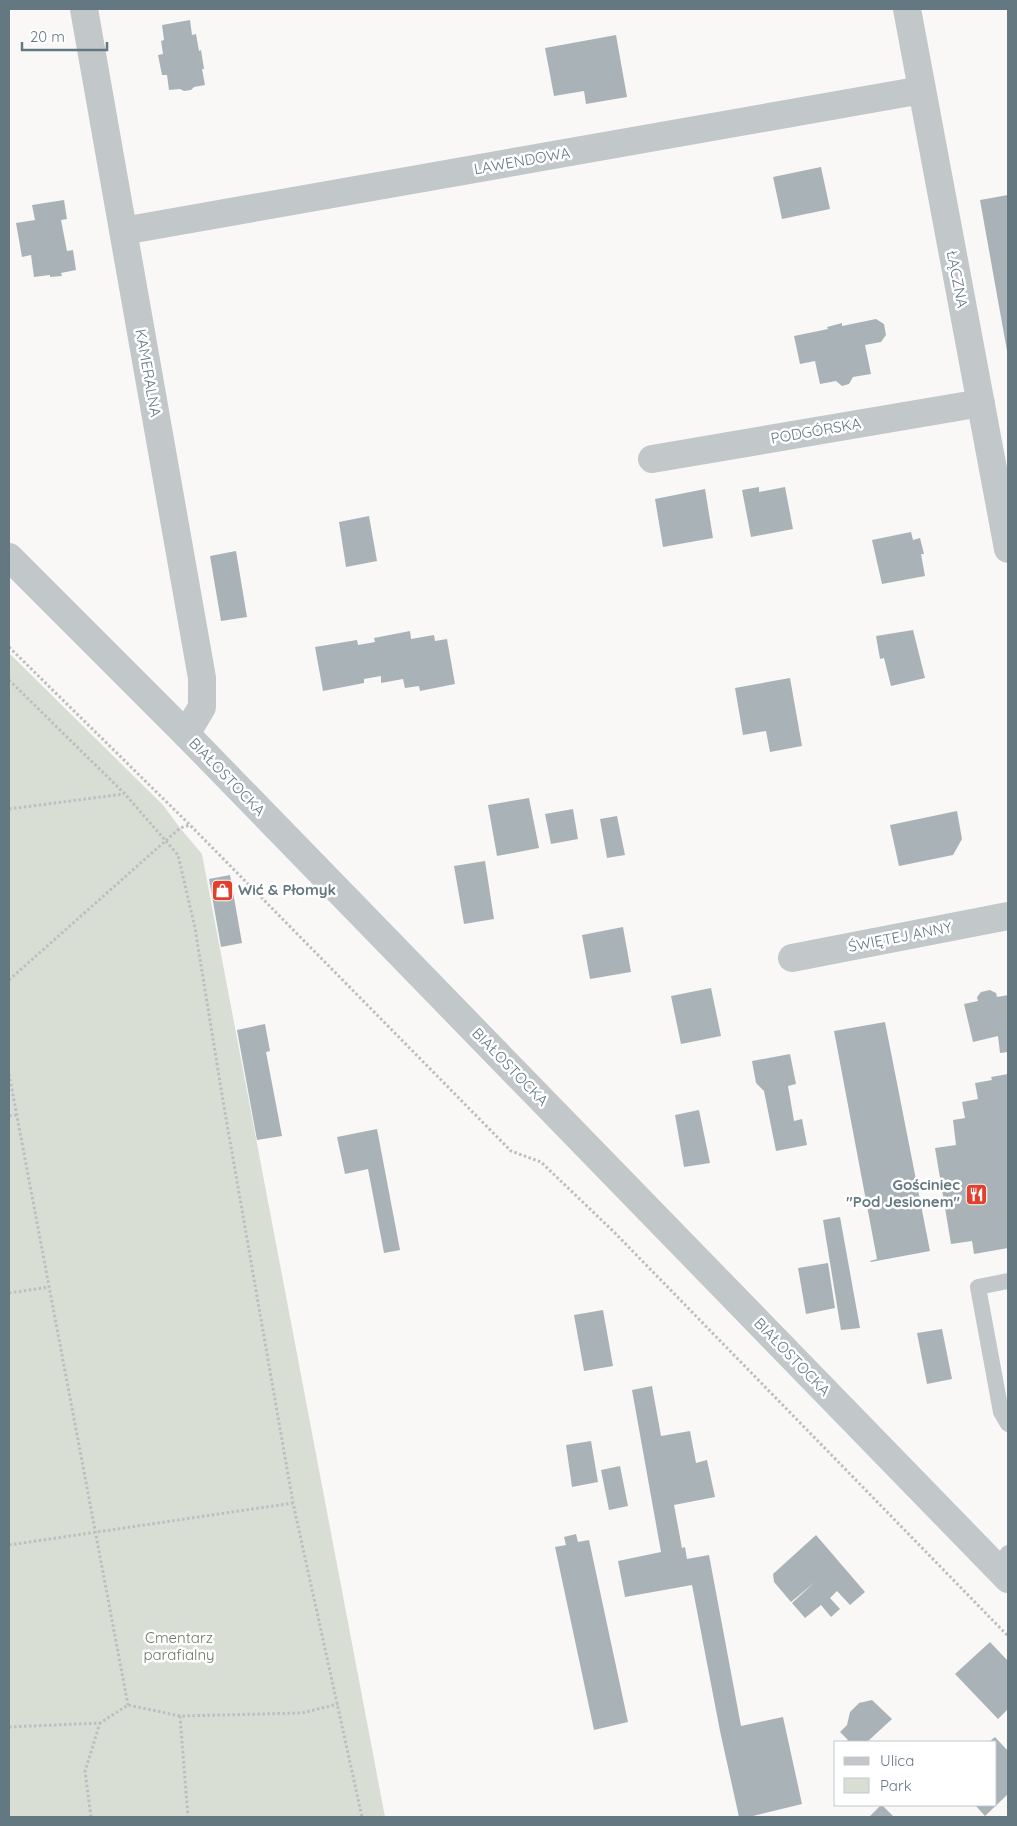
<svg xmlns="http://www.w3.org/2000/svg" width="1017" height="1826" font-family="Quicksand,sans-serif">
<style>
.green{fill:#d9ded5}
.building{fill:#a9b3b7}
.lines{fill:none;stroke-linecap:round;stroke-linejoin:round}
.path{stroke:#bcbfc1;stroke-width:3;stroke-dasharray:2.5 2.5;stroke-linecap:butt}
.service{stroke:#c2c7ca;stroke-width:16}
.minor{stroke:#c2c7ca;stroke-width:28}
.tertiary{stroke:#c2c7ca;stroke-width:28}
.labels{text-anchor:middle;stroke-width:5;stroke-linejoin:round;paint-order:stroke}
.street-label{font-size:15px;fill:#647881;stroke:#fff}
.poi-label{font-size:15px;font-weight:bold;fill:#647881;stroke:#fff;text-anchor:start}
.park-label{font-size:15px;fill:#697963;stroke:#fff}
</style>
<rect width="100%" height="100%" fill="#f9f8f6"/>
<path class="green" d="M 9,653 L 163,805 L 180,828 L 202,854 L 385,1817 L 9,1817 Z"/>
<path class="building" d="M 190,20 L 192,35 L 196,34 L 199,51 L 201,50 L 204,69 L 202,69 L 205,85 L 194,87 L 191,90 L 184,91 L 180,89 L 169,90 L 167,75 L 162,75 L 158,55 L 163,54 L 161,41 L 164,40 L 162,25 Z
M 616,35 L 627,97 L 586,104 L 584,91 L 554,96 L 545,48 Z
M 821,167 L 830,209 L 782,219 L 773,177 Z
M 1008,195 L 1008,351 L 1007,351 L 980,200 Z
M 64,200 L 67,219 L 61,220 L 67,251 L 73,250 L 76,270 L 61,273 L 62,276 L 50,277 L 50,275 L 34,277 L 31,255 L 22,257 L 16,223 L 35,220 L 32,205 Z
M 876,319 L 884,324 L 886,335 L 881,342 L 865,345 L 871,374 L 853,377 L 849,384 L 842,386 L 836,381 L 820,384 L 815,361 L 800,364 L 794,336 L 828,329 L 827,327 L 842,323 L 842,326 Z
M 759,487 L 759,492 L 785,487 L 793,529 L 751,537 L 742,490 Z
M 705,489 L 713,538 L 663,547 L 655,499 Z
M 369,516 L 377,561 L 346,567 L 339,522 Z
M 911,532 L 913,540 L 920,538 L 924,554 L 921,554 L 925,576 L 882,584 L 872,540 Z
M 236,551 L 247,617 L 221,621 L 210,556 Z
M 913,630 L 925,678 L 891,686 L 884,658 L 880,659 L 876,636 Z
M 410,631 L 411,639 L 434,635 L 435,641 L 447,639 L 455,684 L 420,691 L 419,686 L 405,688 L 403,679 L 381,683 L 381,676 L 364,679 L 364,683 L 323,691 L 315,647 L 357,640 L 358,645 L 375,642 L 374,638 Z
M 790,678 L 802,746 L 770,752 L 766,731 L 743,735 L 735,688 Z
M 529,798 L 539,848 L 497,856 L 488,805 Z
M 573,809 L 578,839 L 551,844 L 545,814 Z
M 957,811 L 962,839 L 953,855 L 899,866 L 890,825 Z
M 617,816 L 625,855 L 607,858 L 600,819 Z
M 485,861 L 494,919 L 464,924 L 454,866 Z
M 230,875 L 242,943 L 221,947 L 209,879 Z
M 623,927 L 631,972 L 590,979 L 582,935 Z
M 711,988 L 721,1036 L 681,1044 L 671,996 Z
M 990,990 L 996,993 L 997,997 L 1008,995 L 1008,1052 L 1000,1053 L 998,1036 L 973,1042 L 964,1004 L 978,1001 L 977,997 L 981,992 Z
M 885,1022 L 930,1251 L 871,1262 L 870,1261 L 877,1259 L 834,1031 Z
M 265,1024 L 270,1051 L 266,1052 L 282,1136 L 257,1140 L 237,1030 Z
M 790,1054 L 796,1084 L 788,1086 L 794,1121 L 802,1119 L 807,1145 L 776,1151 L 764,1091 L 756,1083 L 752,1061 Z
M 1008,1074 L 1008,1248 L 974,1254 L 972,1241 L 951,1244 L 935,1148 L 956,1145 L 953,1120 L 965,1118 L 962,1102 L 978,1099 L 975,1083 L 992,1080 L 991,1077 Z
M 699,1110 L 710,1163 L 684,1167 L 675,1115 Z
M 377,1129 L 400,1250 L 384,1253 L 368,1169 L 345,1174 L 337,1137 Z
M 840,1217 L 860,1328 L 841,1330 L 823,1220 Z
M 828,1263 L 835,1308 L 806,1314 L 798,1268 Z
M 603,1310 L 613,1366 L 584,1371 L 574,1315 Z
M 942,1329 L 952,1379 L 927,1384 L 917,1333 Z
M 652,1386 L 661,1436 L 690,1431 L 696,1463 L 707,1460 L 715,1497 L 674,1505 L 682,1548 L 685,1547 L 687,1559 L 709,1555 L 741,1726 L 783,1717 L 802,1804 L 749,1817 L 739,1817 L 720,1731 L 692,1585 L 625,1597 L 618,1561 L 661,1552 L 632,1390 Z
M 591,1441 L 598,1482 L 572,1487 L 566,1445 Z
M 620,1466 L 628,1506 L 609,1510 L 601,1470 Z
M 576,1534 L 578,1542 L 589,1540 L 628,1722 L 594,1730 L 555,1547 L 566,1545 L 564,1537 Z
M 816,1535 L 865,1592 L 850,1605 L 837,1591 L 830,1598 L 840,1609 L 831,1617 L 821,1605 L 805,1618 L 792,1603 L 815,1582 L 791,1602 L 774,1582 L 773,1574 Z
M 990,1642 L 1008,1661 L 1008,1709 L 998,1719 L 955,1674 Z
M 872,1700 L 892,1719 L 867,1742 L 845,1742 L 848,1740 L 840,1732 L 847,1725 L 850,1712 L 859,1703 Z
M 995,1737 L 1008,1751 L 1008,1794 L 985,1816 L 975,1805 L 996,1805 L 996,1742 L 989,1742 Z
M 882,1805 L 894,1817 L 869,1817 L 881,1805 Z"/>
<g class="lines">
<path class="path" d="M 9,647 L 190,825 L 511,1151 L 541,1162 L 614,1232 L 1008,1636
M 9,680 L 125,794 L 178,855 L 195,928 L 223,1101 L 293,1503 L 362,1817
M 9,809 L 124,794
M 9,980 L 180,828 L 190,825
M 9,1074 L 128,1705
M 9,1116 L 16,1115
M 9,1293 L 49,1287
M 9,1545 L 293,1503
M 180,1716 L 188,1817
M 9,1727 L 100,1723 L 128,1705 L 180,1716 L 302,1713 L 338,1704
M 91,1817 L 85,1771 L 100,1723"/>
<path class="service" d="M 1008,1281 L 978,1287 L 1001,1412 L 1008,1424
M 998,1568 L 1008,1553"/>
<path class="minor" d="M 84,9 L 202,678 L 202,707 L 186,734
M 907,9 L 1008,549
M 123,231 L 922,90
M 652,459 L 981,403
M 792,958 L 1008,916"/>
<path class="tertiary" d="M 9,557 L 186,734 L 1008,1579"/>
</g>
<defs>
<symbol id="shop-square" viewBox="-11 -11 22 22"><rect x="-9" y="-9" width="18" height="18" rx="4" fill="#e33f2c" stroke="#fff"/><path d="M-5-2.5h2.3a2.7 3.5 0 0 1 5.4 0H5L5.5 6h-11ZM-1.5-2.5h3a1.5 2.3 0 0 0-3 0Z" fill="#fff"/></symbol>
<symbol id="restaurant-square" viewBox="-11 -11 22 22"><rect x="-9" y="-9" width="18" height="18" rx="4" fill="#e33f2c" stroke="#fff"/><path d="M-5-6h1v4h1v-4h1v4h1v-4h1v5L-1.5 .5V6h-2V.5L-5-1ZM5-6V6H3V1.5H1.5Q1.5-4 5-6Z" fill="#fff"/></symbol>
</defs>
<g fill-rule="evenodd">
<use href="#shop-square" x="210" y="878" width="25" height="25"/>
<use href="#restaurant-square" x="964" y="1182" width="25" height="25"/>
</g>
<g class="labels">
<g class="street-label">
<text transform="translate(522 161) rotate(-10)" y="5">LAWENDOWA</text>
<text transform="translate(957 279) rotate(79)" y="5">ŁĄCZNA</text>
<text transform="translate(148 373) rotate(80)" y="5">KAMERALNA</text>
<text transform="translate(816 431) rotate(-10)" y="5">PODGÓRSKA</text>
<text transform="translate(227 777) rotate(46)" y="5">BIAŁOSTOCKA</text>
<text transform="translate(900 937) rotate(-11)" y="5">ŚWIĘTEJ ANNY</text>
<text transform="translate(510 1067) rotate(46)" y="5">BIAŁOSTOCKA</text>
<text transform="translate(792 1357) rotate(46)" y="5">BIAŁOSTOCKA</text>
</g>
<g class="poi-label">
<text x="238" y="895">Wić &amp; Płomyk</text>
<text x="960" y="1190" text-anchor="end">Gościniec<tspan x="960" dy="17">"Pod Jesionem"</tspan></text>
</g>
<g class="park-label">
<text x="179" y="1643">Cmentarz<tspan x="179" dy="17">parafialny</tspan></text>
</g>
</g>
<rect width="1017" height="1826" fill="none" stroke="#647881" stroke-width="20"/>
<rect x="834" y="1741" width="162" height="65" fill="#ffffff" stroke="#c1c9cd"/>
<rect x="844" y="1757" width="25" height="8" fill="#c2c7ca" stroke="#c1c9cd"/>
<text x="880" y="1766" font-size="15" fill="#647881">Ulica</text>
<rect x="844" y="1778" width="25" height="15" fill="#d9ded5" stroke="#c1c9cd"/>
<text x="880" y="1791" font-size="15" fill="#647881">Park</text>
<path d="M22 42v8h85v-8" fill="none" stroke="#647881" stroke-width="2.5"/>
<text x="30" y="42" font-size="15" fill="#647881" stroke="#ffffff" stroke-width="4" paint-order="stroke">20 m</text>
</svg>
